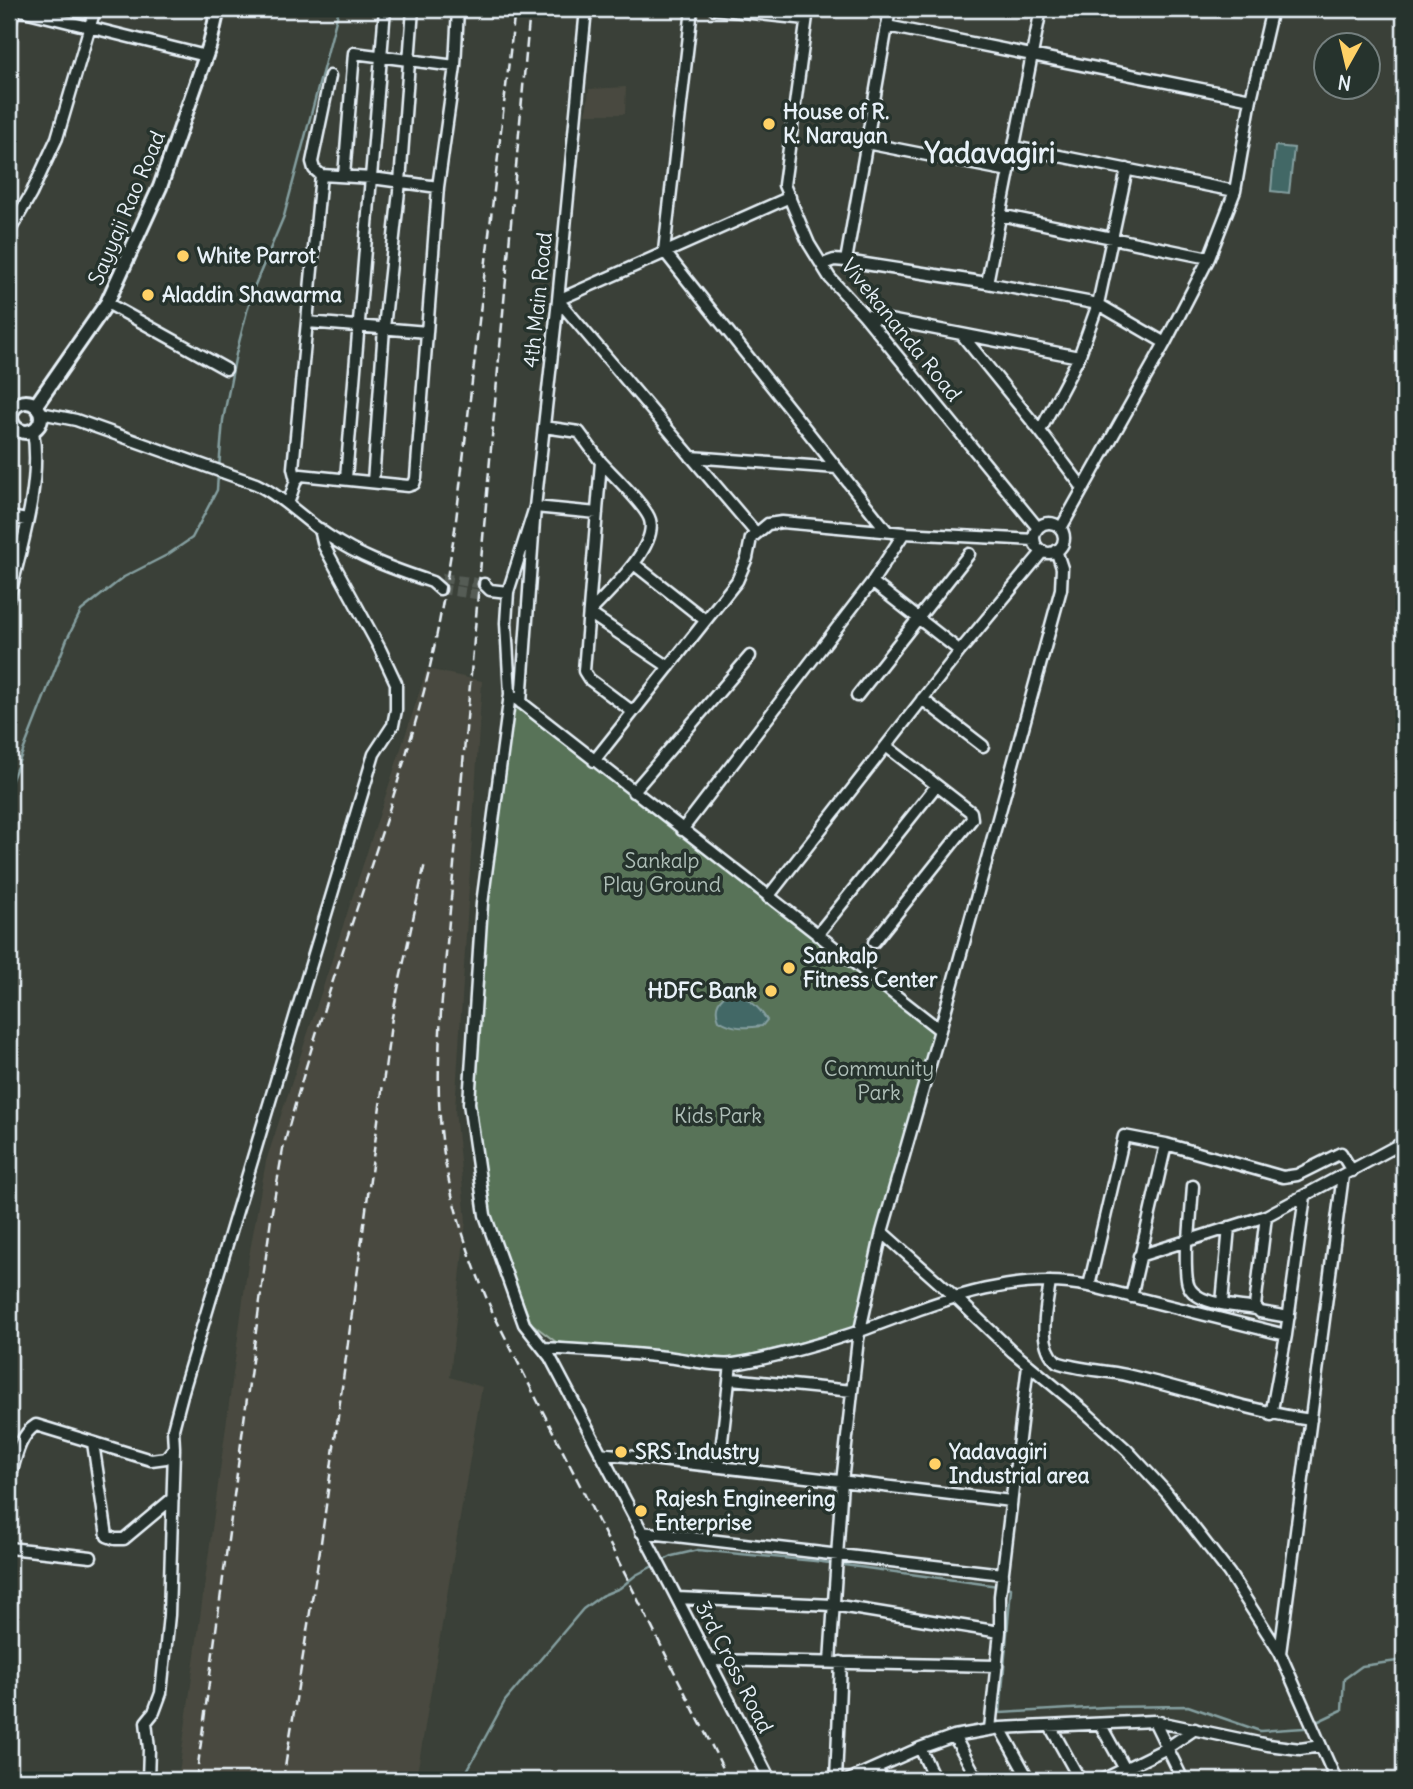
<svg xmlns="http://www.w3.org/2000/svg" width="1413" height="1789" font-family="Delius,sans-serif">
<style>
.built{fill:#48493f}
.green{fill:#597358;stroke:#a0b2a8;stroke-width:2}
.water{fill:#436866;stroke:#859fa0;stroke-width:2}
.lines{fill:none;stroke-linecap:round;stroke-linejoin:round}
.stream{stroke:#859fa0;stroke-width:2.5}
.minor-tunnel{stroke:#545b55;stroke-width:10;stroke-dasharray:10 5;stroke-linecap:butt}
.minor-casing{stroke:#e8f1f8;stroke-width:15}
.major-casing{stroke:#e8f1f8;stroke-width:18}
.minor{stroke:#26332d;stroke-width:10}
.major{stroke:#26332d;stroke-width:12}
.rail{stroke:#e8f1f8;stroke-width:2.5;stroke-dasharray:10 5;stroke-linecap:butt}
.poi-dot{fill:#ffd166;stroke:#26332d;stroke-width:2.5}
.labels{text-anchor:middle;stroke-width:7;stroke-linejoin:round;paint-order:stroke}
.poi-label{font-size:21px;font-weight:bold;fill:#e8f1f8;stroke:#26332d;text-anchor:start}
.street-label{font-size:21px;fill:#e8f1f8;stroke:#26332d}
.park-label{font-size:21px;fill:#afbfb8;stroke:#26332d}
.district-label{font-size:28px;font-weight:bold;fill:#e8f1f8;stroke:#26332d}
</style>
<rect width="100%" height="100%" fill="#3a4038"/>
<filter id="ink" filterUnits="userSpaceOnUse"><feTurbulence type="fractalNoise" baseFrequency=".0143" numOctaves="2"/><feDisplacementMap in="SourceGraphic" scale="14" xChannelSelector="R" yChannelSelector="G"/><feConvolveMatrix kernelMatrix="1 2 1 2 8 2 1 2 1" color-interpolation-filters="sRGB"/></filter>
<g filter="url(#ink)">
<path class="built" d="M 626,87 L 625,114 L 586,114 L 589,89 Z
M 427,669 L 482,681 L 455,1110 L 466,1221 L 450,1377 L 482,1387 L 416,1780 L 178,1780 L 249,1256 L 266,1161 Z"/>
<path class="green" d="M 513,701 L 936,1032 L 878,1231 L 855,1329 L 734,1359 L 556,1342 L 531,1323 L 491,1218 L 474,1102 L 486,904 Z"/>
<path class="water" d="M 1275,146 L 1294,148 L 1289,193 L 1271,191 Z
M 732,990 C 748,999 757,1004 767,1020 L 762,1026 C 746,1028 733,1029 719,1020 C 713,1006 719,998 732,990 Z"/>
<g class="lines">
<path class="stream" d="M 219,468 L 223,420 L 236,354 L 252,292 L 284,216 L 339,9
M 9,787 L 67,639 L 81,611 L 124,577 L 167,555 L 192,538 L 217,490 L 218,474
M 1005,1587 L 1011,1588 L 1000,1713 L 1106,1707 L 1188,1706 L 1260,1731 L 1304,1728 L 1342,1710 L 1344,1679 L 1362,1666 L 1404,1660
M 462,1780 L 505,1701 L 583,1609 L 601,1596 L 620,1588 L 636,1575 L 672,1556 L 698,1550 L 815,1561 L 998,1586"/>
<path class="minor-tunnel" d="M 442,578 L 484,584
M 440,589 L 483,595"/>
<defs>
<path id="minor" d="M 16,9 L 206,56
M 692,9 L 664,251 L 887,531
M 714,9 L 806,19
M 808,9 L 784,185 L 809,244 L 830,278 L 864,315 L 1038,528
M 890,9 L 846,261 L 987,283 L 1098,304 L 1165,343
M 1400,9 L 1404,9
M 887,26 L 1251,99
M 9,28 L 14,9
M 866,143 L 1009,171
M 1014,147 L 1235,191
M 321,175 L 372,178 L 438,187
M 344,176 L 354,53 L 455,66
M 1000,215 L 1209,258
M 9,232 L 31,194 L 57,138 L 95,9
M 823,264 L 834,260 L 846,261
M 987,283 L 1041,9
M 107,303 L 226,369
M 864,315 L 1079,357
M 308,322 L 427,332
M 962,335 L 1040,431 L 1083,488
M 9,400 L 16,406
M 41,413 L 76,420 L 256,484 C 283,497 303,519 327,535 C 359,557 396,570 432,582 L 440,589
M 544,427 L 579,432 L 601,462 L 584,671 L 589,679 L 633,712
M 1040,431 L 1079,357 L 1098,304 L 1127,169
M 691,457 L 837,468
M 601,462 C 612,474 646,506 650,520 C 658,548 606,594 589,613 L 669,667
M 346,478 L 385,9
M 296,480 L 293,468 L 321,175 L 314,169 L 312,162 L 330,76
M 373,482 L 384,328 L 400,182 L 413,9
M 288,504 L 296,480 L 301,475 L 408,486 L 414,484 L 416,478 L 438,187 L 455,66 L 458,9
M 9,517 L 27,520
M1034 538a15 15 0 1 1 30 0a15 15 0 1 1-30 0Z
M 1061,528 L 1165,343 L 1209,258 L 1235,191 L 1251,99 L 1272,9
M 756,533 L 558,300 L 790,197
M 634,564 L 705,620
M 872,582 L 960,651
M 484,584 L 490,590 L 508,592 L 506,623 L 510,694 L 940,1030
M 508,592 L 535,507 L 558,300 L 586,9
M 9,598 C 21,547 42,483 33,431
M 510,694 L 482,904 L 469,1103 L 485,1215 L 524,1324 L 550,1357 L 669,1583 L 770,1780
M 857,696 L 969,554
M 922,699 L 983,746
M 521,703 L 535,507 L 597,513
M 594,761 L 737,581 L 747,558 L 751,538 L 768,524 L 782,522 L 904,533 L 1034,540
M 633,792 L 750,656
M 682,830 L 872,582 L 904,533
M 768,897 L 960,651 L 1043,551
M 817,935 L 936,786
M 874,942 L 972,819 L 971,812 L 886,746
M 1266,1216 L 1255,1306 L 1260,1312 L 1289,1317
M 882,1232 L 954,1296 L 1013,1352 L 1083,1410 L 1127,1450 L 1166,1492 L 1229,1573 L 1280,1653 L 1336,1780
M 1189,1239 L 1193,1186
M 1186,1240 C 1186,1253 1185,1267 1187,1280 C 1190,1306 1236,1305 1256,1309
M 1139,1256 L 1266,1216 L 1404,1142
M 1050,1282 C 1047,1306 1036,1344 1057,1362 C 1078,1370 1104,1370 1126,1375 C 1188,1389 1249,1411 1311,1420
M 1089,1286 L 1124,1136 L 1166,1144 L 1283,1177 L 1297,1175 L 1341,1153 L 1352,1171
M 1131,1297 L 1166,1144
M 1222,1303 L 1229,1227
M 544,1348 C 585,1350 625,1353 666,1357 C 686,1359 715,1367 734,1364 C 778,1357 821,1344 863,1330 C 934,1304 1011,1270 1089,1286 L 1286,1335
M 731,1379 L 852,1391
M 1271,1415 L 1286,1335 L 1305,1196
M 93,1443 L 107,1536 L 115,1539 L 124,1539 L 173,1498
M 600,1453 L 1011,1501
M 719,1467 L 731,1364
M 9,1482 C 15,1462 18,1436 36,1425 L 151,1460 L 166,1458 L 174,1448 L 173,1429 L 183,1391 L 374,754 L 393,725 L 396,710 L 396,683 L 380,649 L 324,546 L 320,529
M 641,1532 L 1003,1574
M 9,1548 L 91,1557
M 677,1598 L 833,1605 L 1000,1632
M 1280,1653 L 1343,1175
M 709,1660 L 997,1666
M 830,1662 L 842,1482 L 858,1339 L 882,1232 L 940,1030 L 1061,589 L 1062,568 L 1056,550
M 1154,1721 L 1183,1780
M 1100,1724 L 1131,1780
M 1050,1726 L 1080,1780
M 1000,1728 L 1029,1780
M 990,1729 L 1000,1632 L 1000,1596 L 1028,1365
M 954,1736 L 978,1780
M 920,1748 L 935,1780
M 876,1768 L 883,1780
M 148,1780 L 149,1749 L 146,1722 L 154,1712 L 161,1693 L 169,1615 L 174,1449
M 836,1780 L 841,1662
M 848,1780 L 920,1748 L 954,1736 L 1000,1728 L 1154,1721 L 1268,1745 L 1300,1749 L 1321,1746
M 1102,1780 L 1167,1748 L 1195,1729"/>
<path id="major" d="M11 417a15 15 0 1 1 30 0a15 15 0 1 1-30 0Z
M 36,405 L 107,303 L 160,187 L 210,44 L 218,9"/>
</defs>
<use href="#minor" class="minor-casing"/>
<use href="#major" class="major-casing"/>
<use href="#minor" class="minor"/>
<use href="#major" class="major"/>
<path class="rail" d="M 530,9 L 441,1011 C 439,1051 437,1090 441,1130 C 447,1193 467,1253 492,1311 L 729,1780
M 196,1780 L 272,1211 L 283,1149 C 323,994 383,845 424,691 C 438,637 446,583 455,529 L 515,9
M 283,1780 L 320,1550 L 392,1017 L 425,863"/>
</g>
</g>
<g class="poi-dot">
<circle cx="769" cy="124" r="7"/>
<circle cx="183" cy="256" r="7"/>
<circle cx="148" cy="295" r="7"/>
<circle cx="789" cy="968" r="7"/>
<circle cx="771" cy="991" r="7"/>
<circle cx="621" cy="1452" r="7"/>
<circle cx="935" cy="1464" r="7"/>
<circle cx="641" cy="1511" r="7"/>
</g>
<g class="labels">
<g class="poi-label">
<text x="783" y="119">House of R.<tspan x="783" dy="24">K. Narayan</tspan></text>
<text x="197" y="263">White Parrot</text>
<text x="162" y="302">Aladdin Shawarma</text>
<text x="803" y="963">Sankalp<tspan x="803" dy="24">Fitness Center</tspan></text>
<text x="757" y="998" text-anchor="end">HDFC Bank</text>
<text x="635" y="1459">SRS Industry</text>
<text x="949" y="1459">Yadavagiri<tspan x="949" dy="24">Industrial area</tspan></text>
<text x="655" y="1506">Rajesh Engineering<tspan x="655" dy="24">Enterprise</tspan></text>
</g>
<g class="street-label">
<text transform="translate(127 208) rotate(-67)" y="7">Sayyaji Rao Road</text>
<text transform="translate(538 300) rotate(-84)" y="7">4th Main Road</text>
<text transform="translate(901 330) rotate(51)" y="7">Vivekananda Road</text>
<text transform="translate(734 1667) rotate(63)" y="7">3rd Cross Road</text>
</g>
<g class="park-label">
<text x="662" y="868">Sankalp<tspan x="662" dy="24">Play Ground</tspan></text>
<text x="879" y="1076">Community<tspan x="879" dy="24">Park</tspan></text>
<text x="718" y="1123">Kids Park</text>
</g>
<g class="district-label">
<text x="990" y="163">Yadavagiri</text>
</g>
</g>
<rect width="1413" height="1789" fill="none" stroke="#26332d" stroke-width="35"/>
<rect x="18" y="18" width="1378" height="1754" fill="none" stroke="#e8f1f8" stroke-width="2.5" filter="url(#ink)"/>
<g transform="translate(1347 66) rotate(188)"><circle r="33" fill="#26332d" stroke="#747f7e" stroke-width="2"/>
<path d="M0-5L12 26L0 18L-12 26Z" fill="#ffd166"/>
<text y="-10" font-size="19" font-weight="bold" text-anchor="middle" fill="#e8f1f8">N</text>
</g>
</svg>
